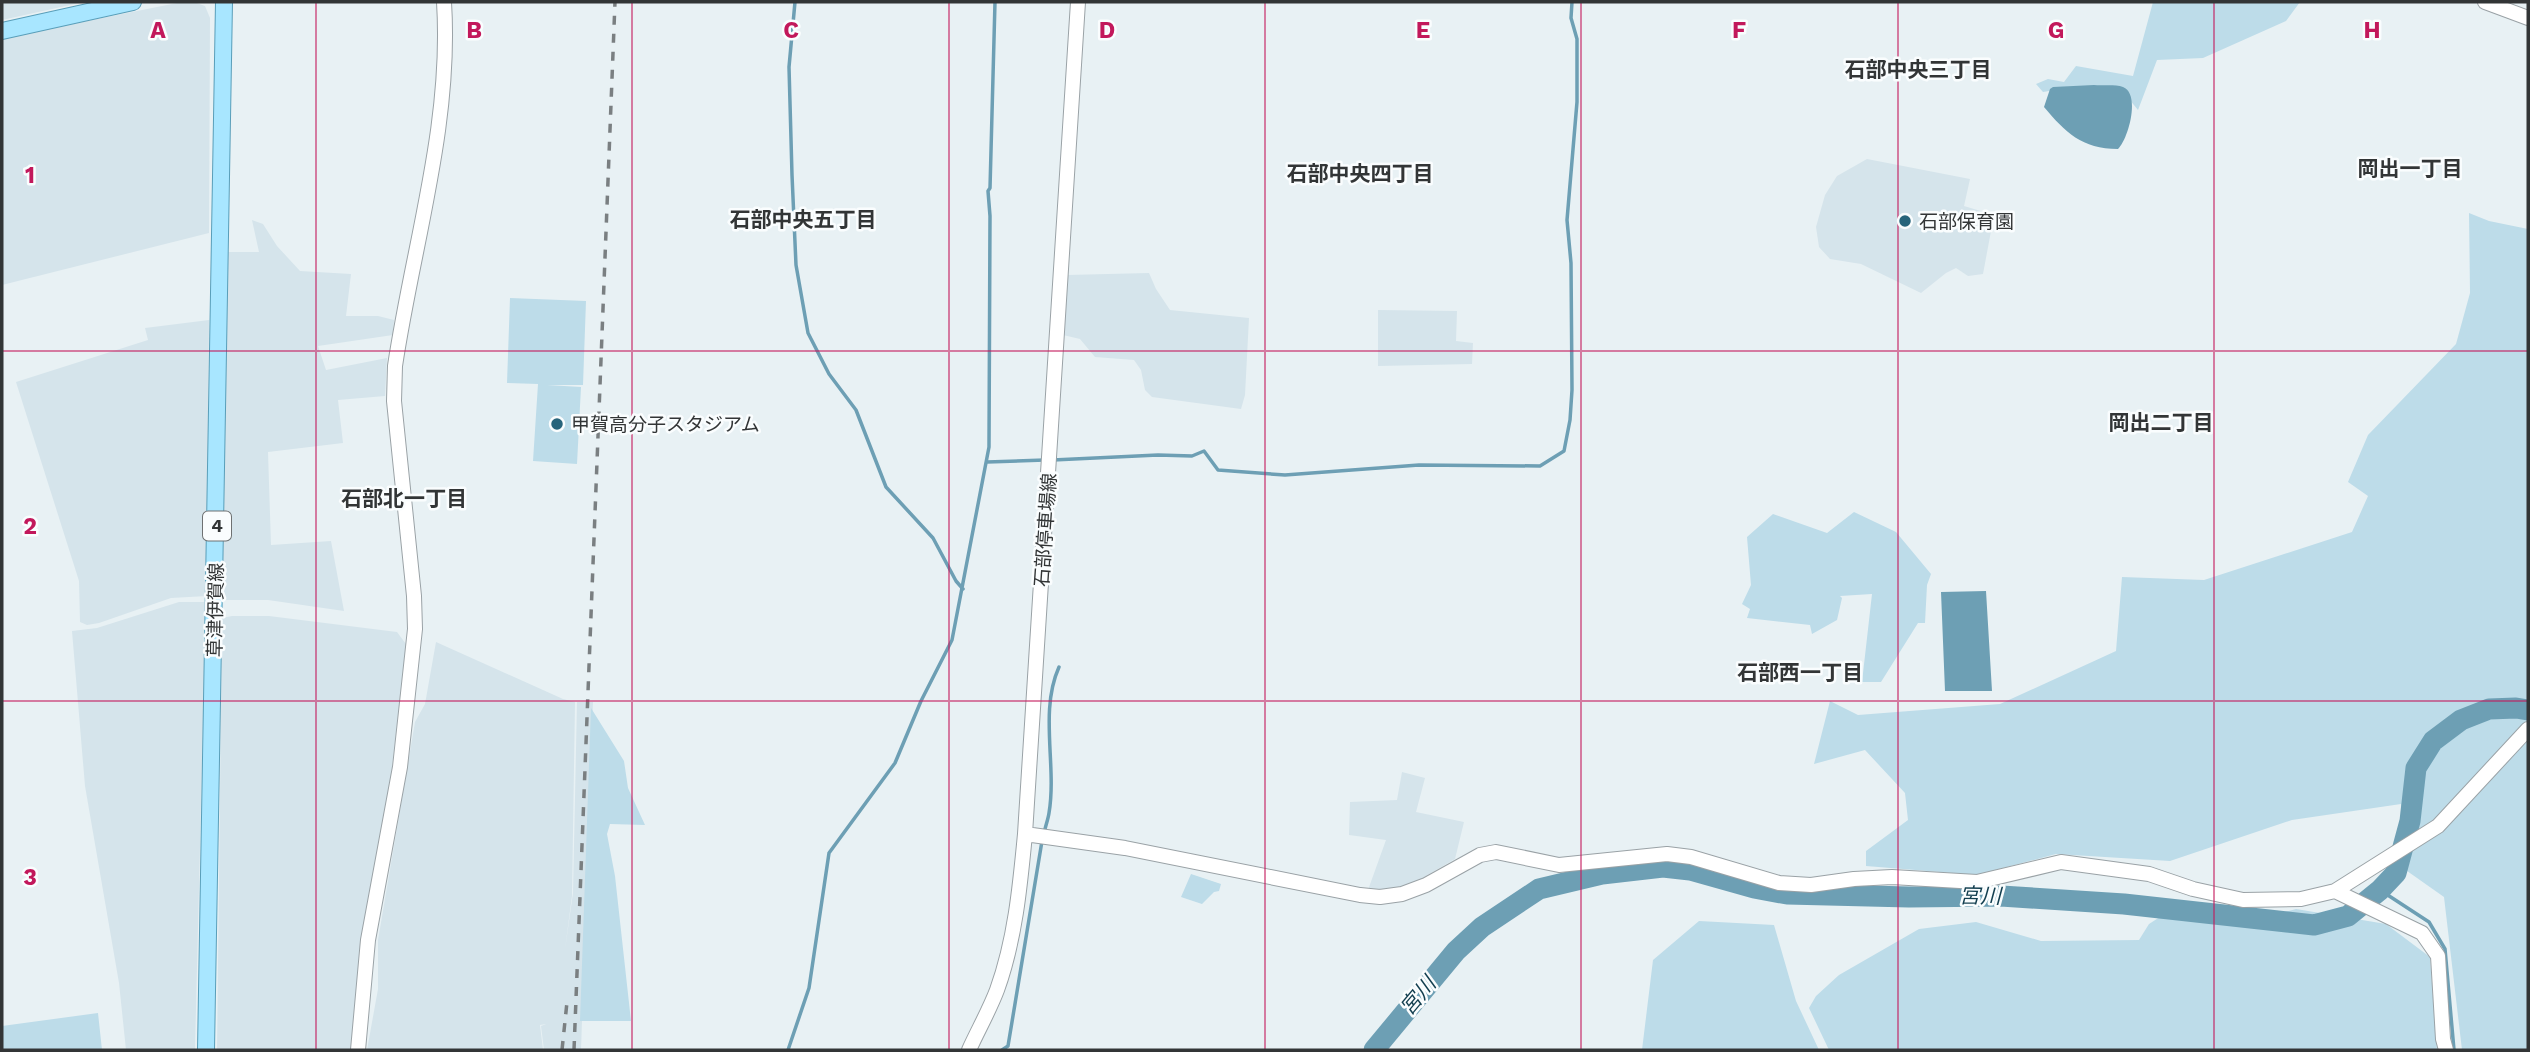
<svg xmlns="http://www.w3.org/2000/svg" width="2530" height="1052" font-family="'Work Sans','Noto Sans JP',sans-serif">
<style>
.built{fill:#d5e4eb}
.green{fill:#bddce9}
.water{fill:#6d9fb4}
.lines{fill:none;stroke-linecap:round;stroke-linejoin:round}
.stream{stroke:#6d9fb4;stroke-width:3.5}
.river{stroke:#6d9fb4;stroke-width:21}
.secondary-casing{stroke:#9aa2a6;stroke-width:16}
.primary-casing{stroke:#599eb9;stroke-width:18}
.secondary{stroke:#fff;stroke-width:14}
.primary{stroke:#a8e6ff;stroke-width:16}
.rail{stroke:#7a7f81;stroke-width:3.5;stroke-dasharray:9 9;stroke-linecap:butt}
.grid{fill:none;stroke:#c2185b;stroke-width:2;stroke-opacity:0.55}
.poi-dot{fill:#27647b;stroke:#fafdfe;stroke-width:2.5}
.labels{text-anchor:middle;stroke-width:5;stroke-linejoin:round;paint-order:stroke}
.shield{fill:#fafdfe;stroke:#6e7172;stroke-width:2}
.shield-label{font-size:18px;font-weight:bold;fill:#323536}
.poi-label{font-size:19px;fill:#323536;stroke:#fafdfe;text-anchor:start}
.street-label{font-size:19px;fill:#323536;stroke:#fafdfe}
.neighbourhood-label{font-size:21px;font-weight:bold;fill:#323536;stroke:#fafdfe}
.water-label{font-size:21px;font-style:italic;fill:#123e4f;stroke:#fafdfe}
.grid-label{font-size:23px;text-anchor:middle;font-weight:bold;fill:#c2185b;stroke:#fafdfe;stroke-width:5;stroke-linejoin:round;paint-order:stroke}
</style>
<rect width="100%" height="100%" fill="#e8f1f4"/>
<path class="built" d="M 2,2 L 84,2 L 2,20 Z
M 182,2 L 194,2 L 205,6 L 210,18 L 209,233 L 2,285 L 2,38 Z
M 1867,159 L 1970,179 L 1964,206 L 1994,215 L 1983,274 L 1968,276 L 1956,268 L 1946,273 L 1921,293 L 1861,264 L 1830,259 L 1819,247 L 1816,227 L 1825,195 L 1837,176 Z
M 252,220 L 263,224 L 277,246 L 300,271 L 351,274 L 346,316 L 378,316 L 394,320 L 393,335 L 318,346 L 326,370 L 387,358 L 385,396 L 338,400 L 343,443 L 268,452 L 271,545 L 331,541 L 344,611 L 268,600 L 220,600 L 225,252 L 259,252 Z
M 1149,273 L 1156,289 L 1170,310 L 1249,318 L 1245,395 L 1241,409 L 1152,397 L 1145,390 L 1141,370 L 1134,360 L 1095,357 L 1080,339 L 1063,335 L 1067,275 Z
M 1378,310 L 1457,311 L 1456,341 L 1473,343 L 1472,364 L 1378,366 Z
M 209,320 L 207,596 L 171,598 L 99,623 L 87,625 L 80,622 L 79,581 L 16,382 L 148,340 L 145,328 Z
M 179,602 L 206,602 L 195,1050 L 126,1050 L 119,983 L 85,786 L 72,631 L 97,628 Z
M 232,616 L 269,616 L 397,632 L 406,644 L 385,829 L 354,1009 L 352,1050 L 217,1050 L 222,618 Z
M 436,642 L 563,699 L 575,702 L 572,896 L 565,949 L 573,893 L 577,702 L 593,702 L 581,1050 L 544,1050 L 541,1026 L 546,1024 L 540,1025 L 543,1050 L 367,1050 L 378,989 L 378,940 L 415,722 L 425,704 Z
M 1402,772 L 1425,778 L 1416,812 L 1464,822 L 1455,859 L 1405,888 L 1368,890 L 1386,840 L 1349,835 L 1350,802 L 1397,800 Z"/>
<path class="green" d="M 2153,2 L 2300,2 L 2286,21 L 2203,58 L 2157,60 L 2138,110 L 2129,99 L 2079,86 L 2043,92 L 2036,84 L 2048,79 L 2064,82 L 2076,66 L 2133,76 Z
M 2469,213 L 2489,221 L 2528,229 L 2528,719 L 2509,741 L 2528,736 L 2528,1050 L 2462,1050 L 2444,897 L 2400,866 L 2401,804 L 2292,820 L 2170,861 L 2056,854 L 1977,875 L 1866,866 L 1866,851 L 1908,820 L 1905,793 L 1865,750 L 1814,764 L 1830,701 L 1858,715 L 2000,704 L 2116,651 L 2122,577 L 2204,580 L 2352,532 L 2368,496 L 2348,482 L 2368,435 L 2456,344 L 2470,293 Z
M 510,298 L 586,301 L 583,385 L 547,385 L 581,387 L 577,464 L 533,461 L 538,384 L 507,383 Z
M 1854,512 L 1896,532 L 1931,574 L 1927,585 L 1925,623 L 1918,623 L 1881,682 L 1862,682 L 1872,594 L 1840,596 L 1842,598 L 1837,620 L 1812,634 L 1810,625 L 1747,618 L 1750,609 L 1742,604 L 1751,585 L 1747,537 L 1773,514 L 1827,533 Z
M 591,708 L 624,761 L 628,788 L 645,825 L 610,824 L 607,834 L 615,876 L 631,1021 L 580,1021 Z
M 1191,874 L 1221,884 L 1219,891 L 1214,892 L 1202,904 L 1181,897 Z
M 2296,909 L 2386,924 L 2430,957 L 2437,1050 L 1829,1050 L 1809,1008 L 1816,996 L 1839,975 L 1919,929 L 1976,922 L 2041,941 L 2139,940 L 2149,924 L 2163,915 L 2243,923 Z
M 1699,921 L 1774,925 L 1796,1001 L 1819,1050 L 1642,1050 L 1653,960 Z
M 98,1013 L 102,1050 L 2,1050 L 2,1026 Z"/>
<path class="water" d="M 2094,85 C 2102,86 2115,84 2123,87 C 2141,94 2128,140 2118,149 C 2082,149 2065,132 2044,107 L 2050,89 L 2053,87 Z
M 1986,591 L 1992,691 L 1945,691 L 1941,592 Z"/>
<g class="lines">
<path class="stream" d="M 795,2 L 789,67 L 792,175 L 796,265 L 808,333 L 829,374 L 856,410 L 886,487 L 933,538 L 956,581 L 963,589
M 1053,460 L 1158,455 L 1192,456 L 1204,451 L 1218,470 L 1285,475 L 1419,465 L 1540,466 L 1564,451 L 1570,420 L 1572,390 L 1571,263 L 1567,220 L 1577,102 L 1577,39 L 1571,18 L 1572,2
M 987,462 L 1045,460
M 1044,834 C 1045,827 1048,820 1049,813 C 1057,765 1039,712 1059,667
M 2380,890 L 2429,922 L 2445,949 L 2454,1050
M 788,1050 L 809,988 L 829,853 L 895,763 L 921,701 L 952,640 L 989,447 L 990,216 L 988,191 L 990,188 L 995,2
M 1002,1050 L 1008,1046 L 1042,841"/>
<path class="river" d="M 1374,1050 L 1456,951 L 1482,927 L 1539,889 L 1602,874 L 1663,867 L 1690,870 L 1754,888 L 1787,894 L 1909,897 L 2001,896 L 2124,904 L 2314,925 L 2348,916 L 2380,890 L 2396,873 L 2410,821 L 2416,768 L 2433,741 L 2461,720 L 2489,709 L 2516,708 L 2528,710"/>
<defs>
<path id="secondary" d="M 2485,2 L 2528,18
M 1025,834 L 1125,848 L 1360,895 L 1380,897 L 1402,894 L 1426,885 L 1480,855 L 1496,852 L 1559,865 L 1667,854 L 1691,857 L 1779,883 L 1811,885 L 1854,879 L 1892,877 L 1977,882 L 2061,862 L 2149,874 L 2193,889 L 2243,900 L 2301,899 L 2335,891 L 2438,826 L 2528,729
M 2335,891 L 2422,933 L 2438,956 L 2443,1039 L 2446,1050
M 358,1050 L 368,940 L 400,767 L 415,629 L 414,596 L 394,401 L 395,366 C 413,245 452,125 444,2
M 969,1050 C 978,1030 989,1011 997,990 C 1015,940 1020,887 1025,834 L 1078,2"/>
<path id="primary" d="M 2,31 L 133,2
M 206,1050 L 224,2"/>
</defs>
<use href="#secondary" class="secondary-casing"/>
<use href="#primary" class="primary-casing"/>
<use href="#secondary" class="secondary"/>
<use href="#primary" class="primary"/>
<path class="rail" d="M 562,1050 L 567,1002
M 574,1050 L 615,2"/>
</g>
<path class="grid" d="M 316,2 L 316,1050M 632,2 L 632,1050M 949,2 L 949,1050M 1265,2 L 1265,1050M 1581,2 L 1581,1050M 1898,2 L 1898,1050M 2214,2 L 2214,1050M 2,351 L 2528,351M 2,701 L 2528,701"/>
<g class="poi-dot">
<circle cx="1905" cy="221" r="7"/>
<circle cx="557" cy="424" r="7"/>
</g>
<g class="labels">
<rect class="shield" x="203" y="511.5" width="28" height="29" rx="5"/>
<g class="shield-label">
<text x="217" y="532">4</text>
</g>
<g class="poi-label">
<text x="1919" y="228">石部保育園</text>
<text x="571" y="431">甲賀高分子スタジアム</text>
</g>
<g class="street-label">
<text transform="translate(1045 530) rotate(-86)" y="7">石部停車場線</text>
<text transform="translate(215 610) rotate(-89)" y="7">草津伊賀線</text>
</g>
<g class="neighbourhood-label">
<text x="1918" y="77">石部中央三丁目</text>
<text x="2410" y="176">岡出一丁目</text>
<text x="1360" y="181">石部中央四丁目</text>
<text x="803" y="227">石部中央五丁目</text>
<text x="2161" y="430">岡出二丁目</text>
<text x="404" y="506">石部北一丁目</text>
<text x="1800" y="680">石部西一丁目</text>
</g>
<g class="water-label">
<text transform="translate(1980 896) rotate(1)" y="7">宮川</text>
<text transform="translate(1418 996) rotate(-50)" y="7">宮川</text>
</g>
</g>
<g class="grid-label">
<text x="158" y="38">A</text>
<text x="474" y="38">B</text>
<text x="791" y="38">C</text>
<text x="1107" y="38">D</text>
<text x="1423" y="38">E</text>
<text x="1739" y="38">F</text>
<text x="2056" y="38">G</text>
<text x="2372" y="38">H</text>
<text x="30" y="183">1</text>
<text x="30" y="534">2</text>
<text x="30" y="885">3</text>
</g>
<rect width="2530" height="1052" fill="none" stroke="#323536" stroke-width="7"/>
</svg>
